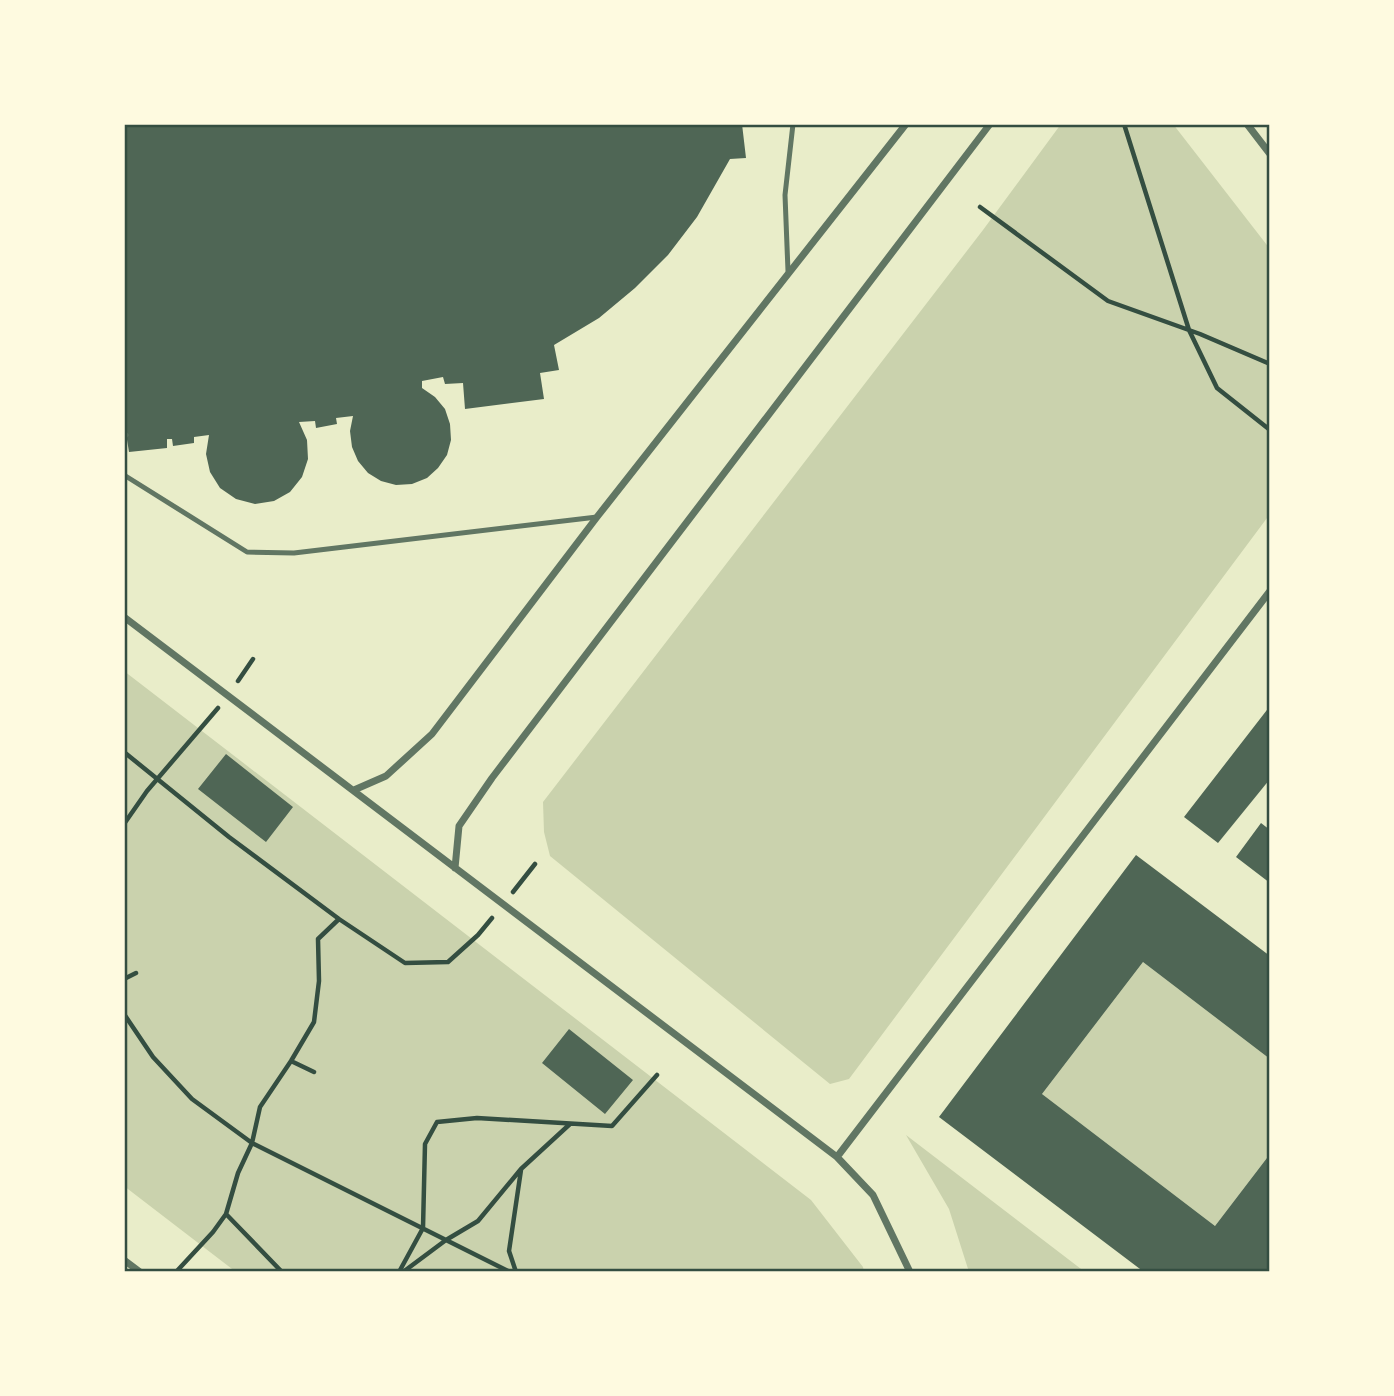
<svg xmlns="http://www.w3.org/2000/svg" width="1394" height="1396" font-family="'PT Serif',serif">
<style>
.green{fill:#cad2ad}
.building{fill:#4f6655}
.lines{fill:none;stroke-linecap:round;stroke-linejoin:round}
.path{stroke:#344e41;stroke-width:4.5}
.service{stroke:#617663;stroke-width:5}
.minor{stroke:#617663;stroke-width:7}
.neatline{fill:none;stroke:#344e41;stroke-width:2.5}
</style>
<rect width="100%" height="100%" fill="#e9edc9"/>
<path class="green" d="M 1061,124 L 1173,124 L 1270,249 L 1270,514 L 849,1079 L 830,1084 L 550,856 L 544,832 L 543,802 L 983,230 Z
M 124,671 L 811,1200 L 863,1267 L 864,1272 L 236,1272 L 124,1186 Z
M 1143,962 L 1270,1059 L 1270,1154 L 1215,1226 L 1042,1094 Z
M 906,1135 L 1085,1272 L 969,1272 L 949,1209 Z"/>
<path class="building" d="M 124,124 L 742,124 L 746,158 L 730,159 L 697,217 L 668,255 L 635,288 L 599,318 L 554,345 L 559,370 L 540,373 L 544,399 L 465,409 L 463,383 L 445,384 L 443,377 L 422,381 L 422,388 L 435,397 L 445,409 L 450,424 L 451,440 L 447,455 L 438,468 L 427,478 L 412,484 L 396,485 L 381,481 L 368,473 L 358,461 L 352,447 L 350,431 L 353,416 L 336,418 L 337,424 L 316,428 L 315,421 L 299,422 L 307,440 L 308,459 L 302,477 L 290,492 L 274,501 L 255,504 L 236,499 L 220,488 L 210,472 L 206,454 L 209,435 L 194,437 L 194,443 L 173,446 L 172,439 L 167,439 L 167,448 L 129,452 L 124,421 Z
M 1270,706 L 1270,779 L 1218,843 L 1184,817 Z
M 226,754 L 293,807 L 266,842 L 198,789 Z
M 1261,823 L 1270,830 L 1270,883 L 1236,857 Z
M 1136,855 L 1270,956 L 1270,1059 L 1143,962 L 1042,1094 L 1215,1226 L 1270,1154 L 1270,1272 L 1144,1272 L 939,1117 Z
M 569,1029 L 633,1080 L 605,1114 L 542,1063 Z"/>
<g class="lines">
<path class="path" d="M 1124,124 L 1189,330 L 1217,388 L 1270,430
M 980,207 L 1108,301 L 1200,334 L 1270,364
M 238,681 L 253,659
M 124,752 L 229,837 L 339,919 L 405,963 L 448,962 L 478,935 L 492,918
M 124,824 L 147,791 L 218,708
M 513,892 L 535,864
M 124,979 L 136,973
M 124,1014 L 153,1057 L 192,1099 L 252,1143 L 510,1272
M 291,1061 L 314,1072
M 226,1214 L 282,1272
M 176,1272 L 213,1232 L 226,1214 L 238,1173 L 252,1143 L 260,1107 L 291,1061 L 314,1022 L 319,981 L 318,939 L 339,919
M 399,1272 L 423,1228 L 425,1144 L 437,1122 L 477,1118 L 612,1126 L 657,1075
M 403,1272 L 446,1240 L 478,1221 L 521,1169 L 570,1124
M 516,1272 L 509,1251 L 521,1170"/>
<path class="service" d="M 788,271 L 785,195 L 793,124
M 124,437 L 126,435
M 124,475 L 247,552 L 294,553 L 597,517"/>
<path class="minor" d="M 1247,124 L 1270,154
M 124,617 L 837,1157 L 873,1195 L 910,1272
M 354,790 L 386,776 L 432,734 L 597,517 L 906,124
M 455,868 L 459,826 L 492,778 L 990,124
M 837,1157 L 1270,591
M 124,1260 L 140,1272"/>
</g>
<rect width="1394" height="1396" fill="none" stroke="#fefae0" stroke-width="252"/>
<rect x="126" y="126" width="1142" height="1144" class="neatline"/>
</svg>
